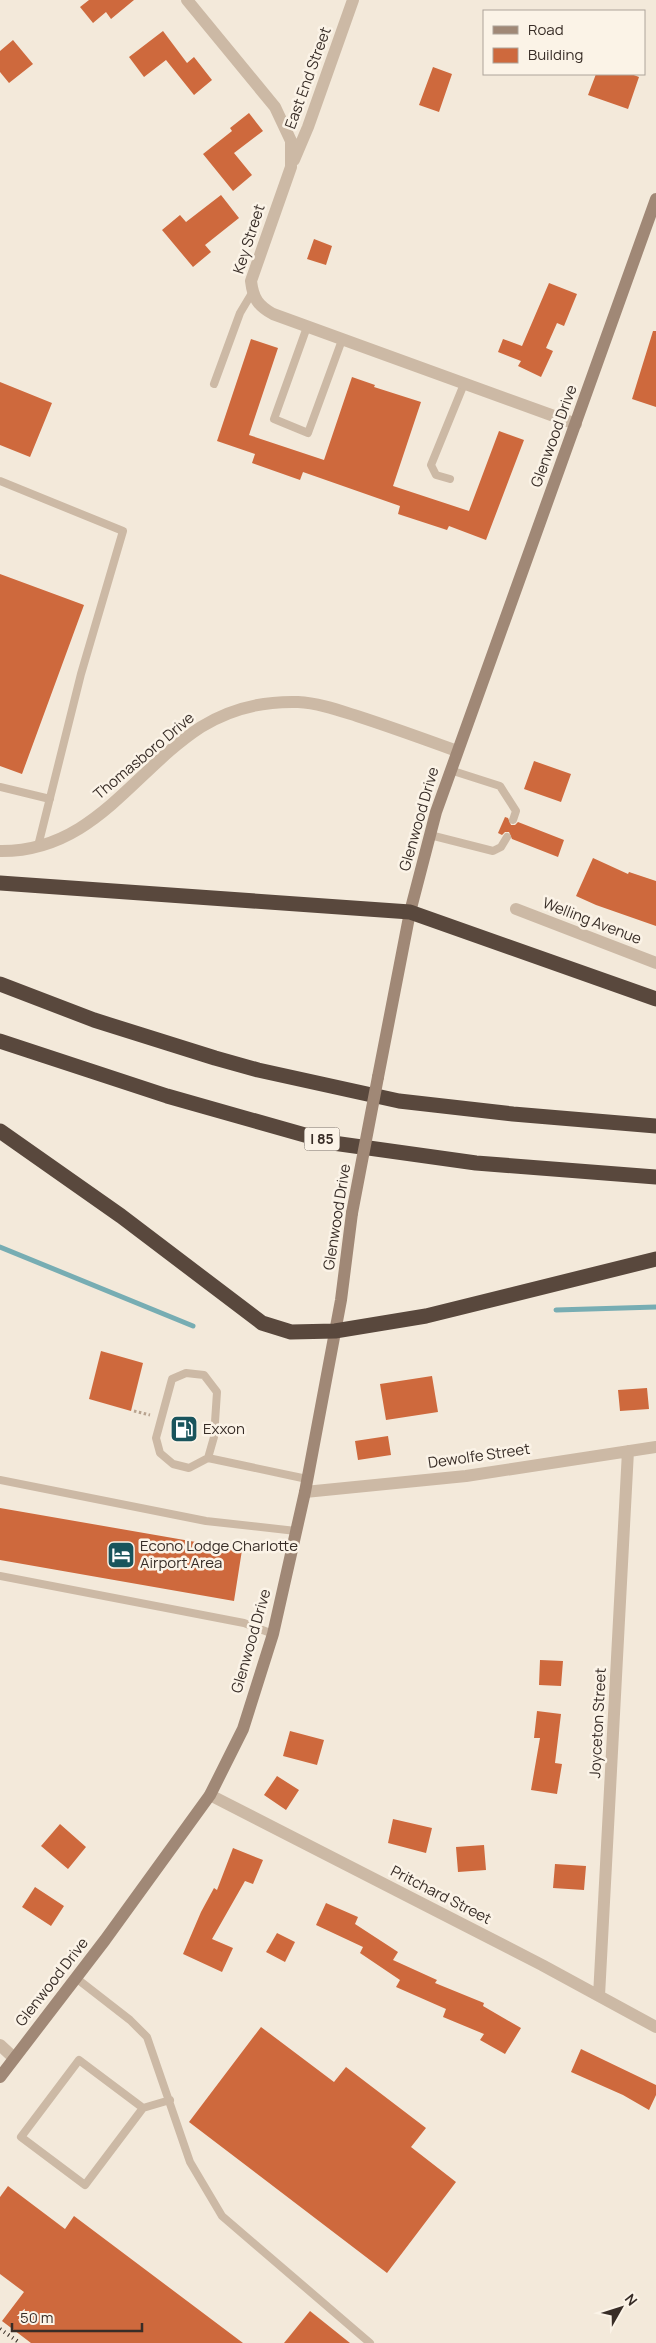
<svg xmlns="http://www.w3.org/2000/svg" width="656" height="2343" font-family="Manrope,sans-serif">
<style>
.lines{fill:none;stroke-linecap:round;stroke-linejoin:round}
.stream{stroke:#77adb3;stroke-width:5}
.building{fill:#ce693d}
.path{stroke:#b8a38f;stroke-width:3;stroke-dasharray:2.5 2.5;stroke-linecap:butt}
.lane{stroke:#ccb9a5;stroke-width:8}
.street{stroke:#ccb9a5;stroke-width:12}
.secondary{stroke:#a08876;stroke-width:12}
.highway{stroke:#59483d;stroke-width:15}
.rail{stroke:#382d27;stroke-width:4;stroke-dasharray:1 4;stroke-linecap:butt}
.secondary-bridge{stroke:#a08876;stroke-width:12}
.labels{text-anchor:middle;stroke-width:5;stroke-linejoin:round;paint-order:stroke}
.shield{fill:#fbf3e7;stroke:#726861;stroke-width:1}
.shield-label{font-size:14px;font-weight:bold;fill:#382d27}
.street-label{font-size:15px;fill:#382d27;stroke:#fbf3e7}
.poi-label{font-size:15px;fill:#382d27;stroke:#fbf3e7;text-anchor:start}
</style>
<rect width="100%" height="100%" fill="#f3e9da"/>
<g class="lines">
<path class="stream" d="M 0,1247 L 193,1326
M 556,1310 L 656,1307"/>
</g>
<path class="building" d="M 89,0 L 134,0 L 111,19 L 106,12 L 93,23 L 80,7 Z
M 163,31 L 187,63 L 194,57 L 212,80 L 194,95 L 166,60 L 144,77 L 129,57 Z
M 13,40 L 33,64 L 9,83 L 0,72 L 0,51 Z
M 433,67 L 452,74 L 439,112 L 419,105 Z
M 596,74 L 631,74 L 639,77 L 628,109 L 588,95 Z
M 249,113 L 263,131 L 234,153 L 252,175 L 233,191 L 203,154 L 232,131 L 230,128 Z
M 221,195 L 239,218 L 205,245 L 211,252 L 193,267 L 162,230 L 180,215 L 186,222 Z
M 314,239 L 332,246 L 326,265 L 307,259 Z
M 549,283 L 577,294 L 564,326 L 557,323 L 546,348 L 553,351 L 541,377 L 518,366 L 521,361 L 498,352 L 503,339 L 522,346 Z
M 653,331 L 656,331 L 656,407 L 632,399 Z
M 251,339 L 278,348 L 249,435 L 324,460 L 352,377 L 375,385 L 374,387 L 421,402 L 393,486 L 469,511 L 499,431 L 524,440 L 486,540 L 449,526 L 447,530 L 398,514 L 400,506 L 303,472 L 300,480 L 252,463 L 255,454 L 217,441 Z
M 0,382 L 52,403 L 30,457 L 0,445 Z
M 0,574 L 84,605 L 22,774 L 0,766 Z
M 534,761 L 571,774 L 561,802 L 524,789 Z
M 505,817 L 508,818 L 511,825 L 515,825 L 518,822 L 564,840 L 558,857 L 512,839 L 509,832 L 505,832 L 502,835 L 498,833 Z
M 593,858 L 628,874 L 629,872 L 656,881 L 656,926 L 596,905 L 576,896 Z
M 101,1351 L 143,1363 L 131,1411 L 89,1399 Z
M 432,1376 L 438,1412 L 386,1420 L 380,1384 Z
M 647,1388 L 649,1409 L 620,1411 L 618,1390 Z
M 388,1436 L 391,1455 L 358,1460 L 355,1441 Z
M 0,1508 L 242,1550 L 234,1601 L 0,1560 Z
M 540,1660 L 563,1661 L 561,1686 L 539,1685 Z
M 537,1711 L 561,1714 L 555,1763 L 562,1764 L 557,1794 L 531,1790 L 540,1738 L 534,1738 Z
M 290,1731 L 324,1740 L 317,1765 L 283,1756 Z
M 277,1776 L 299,1790 L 286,1810 L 264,1795 Z
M 393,1819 L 432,1828 L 426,1853 L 388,1843 Z
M 60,1824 L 86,1847 L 68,1869 L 41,1846 Z
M 484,1845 L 486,1870 L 458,1872 L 456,1847 Z
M 233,1848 L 263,1860 L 253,1884 L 245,1881 L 212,1939 L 233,1948 L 222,1972 L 183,1954 L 201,1912 L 214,1888 L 217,1890 Z
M 555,1864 L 586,1866 L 584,1890 L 553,1888 Z
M 35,1887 L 64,1906 L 51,1926 L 22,1907 Z
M 326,1903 L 358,1917 L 355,1924 L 398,1952 L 393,1960 L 437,1980 L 435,1983 L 484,2003 L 483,2006 L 521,2028 L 505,2054 L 480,2040 L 484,2034 L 443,2017 L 446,2009 L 396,1987 L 400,1980 L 360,1953 L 363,1947 L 316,1925 Z
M 277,1933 L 295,1942 L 285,1962 L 266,1952 Z
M 261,2027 L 334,2082 L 346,2067 L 426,2128 L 411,2147 L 456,2182 L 387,2273 L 189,2122 Z
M 581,2049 L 656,2085 L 656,2095 L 649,2110 L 623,2095 L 571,2072 Z
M 8,2186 L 65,2229 L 74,2216 L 243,2343 L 31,2343 L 2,2321 L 24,2292 L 0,2274 L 0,2197 Z
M 310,2311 L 350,2343 L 284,2343 Z"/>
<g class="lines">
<path class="path" d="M 134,1411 L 150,1415"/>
<path class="lane" d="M 307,327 L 274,419 L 308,433 L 342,340
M 214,384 L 240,313 L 252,293
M 450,479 L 436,475 L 431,465 L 464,384
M 0,481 L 123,531 L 81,674 L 38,846
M 450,770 L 500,786 L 516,811 L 513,820
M 0,787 L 50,799
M 430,835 L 493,851 L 501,847 L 507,837
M 208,1458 L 189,1468 L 173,1464 L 160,1453 L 156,1438 L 172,1379 L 186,1373 L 204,1375 L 217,1392 L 214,1437 L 208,1458 L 307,1479
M 0,1480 L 206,1521 L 296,1531
M 0,1576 L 244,1623 L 273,1634
M 76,1978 L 130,2020 L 147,2037 L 190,2162 L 222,2216 L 370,2343
M 143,2108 L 79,2060 L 21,2137 L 85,2185 L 143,2108 L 170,2100"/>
<path class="street" d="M 187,0 L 275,107 L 291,141 L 291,167 L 251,281 C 253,298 258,306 273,314 L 576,424
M 294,160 L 308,127 L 353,0
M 0,851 C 93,852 133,771 201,727 C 230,709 264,701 298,702 C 318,703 338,710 357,716 C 391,727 424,739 457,751
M 516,909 L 656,963
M 305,1492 L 466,1476 L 656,1447
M 210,1795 L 542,1965 L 656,2027
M 599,1996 L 628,1451
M 0,2045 L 14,2058"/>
<path class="secondary" d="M 378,1077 L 410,912 L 436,812 L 656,199
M 0,2077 L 105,1940 L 210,1795 L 243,1729 L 273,1634 L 305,1492 L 341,1300 L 352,1213"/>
<path class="highway" d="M 0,883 L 410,912 L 656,999
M 0,984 L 94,1020 L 215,1058 L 258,1070 L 399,1101 L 513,1114 L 656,1126
M 0,1041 L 167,1096 L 333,1143 L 476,1163 L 656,1177
M 0,1131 L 121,1216 L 262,1323 L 291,1332 L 335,1331 L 426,1316 L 656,1259"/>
<path class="rail" d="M 0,2329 L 20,2343"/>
<path class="secondary-bridge" d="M 352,1213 L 378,1077"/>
</g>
<defs>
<symbol id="fuel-square" viewBox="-11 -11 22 22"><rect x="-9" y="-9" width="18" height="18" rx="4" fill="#19545c" stroke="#fbf3e7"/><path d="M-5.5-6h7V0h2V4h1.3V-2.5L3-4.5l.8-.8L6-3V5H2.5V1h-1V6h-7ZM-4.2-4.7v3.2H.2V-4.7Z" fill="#fff"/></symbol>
<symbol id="hotel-square" viewBox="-11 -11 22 22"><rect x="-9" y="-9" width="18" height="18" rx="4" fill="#19545c" stroke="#fbf3e7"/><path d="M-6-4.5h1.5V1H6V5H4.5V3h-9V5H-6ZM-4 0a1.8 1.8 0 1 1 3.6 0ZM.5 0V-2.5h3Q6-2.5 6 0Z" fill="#fff"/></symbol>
</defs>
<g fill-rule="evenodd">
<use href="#fuel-square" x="168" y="1413" width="32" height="32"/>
<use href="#hotel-square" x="105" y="1539" width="32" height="32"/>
</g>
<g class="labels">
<rect class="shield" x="304.5" y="1127.5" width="35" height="23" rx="4"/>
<g class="shield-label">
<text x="322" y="1144">I 85</text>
</g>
<g class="street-label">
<text transform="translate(308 78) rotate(-70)" y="5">East End Street</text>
<text transform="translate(249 239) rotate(-72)" y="5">Key Street</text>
<text transform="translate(554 436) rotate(-70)" y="5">Glenwood Drive</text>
<text transform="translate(144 756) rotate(-40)" y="5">Thomasboro Drive</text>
<text transform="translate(419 819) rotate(-74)" y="5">Glenwood Drive</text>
<text transform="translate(592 921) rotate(21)" y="5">Welling Avenue</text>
<text transform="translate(337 1217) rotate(-81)" y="5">Glenwood Drive</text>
<text transform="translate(479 1456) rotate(-8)" y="5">Dewolfe Street</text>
<text transform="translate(251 1641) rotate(-74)" y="5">Glenwood Drive</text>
<text transform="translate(598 1723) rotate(-87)" y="5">Joyceton Street</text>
<text transform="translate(441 1895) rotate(27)" y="5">Pritchard Street</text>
<text transform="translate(52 1982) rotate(-52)" y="5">Glenwood Drive</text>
</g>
<g class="poi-label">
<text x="203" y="1434">Exxon</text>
<text x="140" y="1551">Econo Lodge Charlotte<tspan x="140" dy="17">Airport Area</tspan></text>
</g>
</g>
<rect x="483" y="10" width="162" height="65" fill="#fbf3e7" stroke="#ada49a"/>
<rect x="493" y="26" width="25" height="8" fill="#a08876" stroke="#ada49a"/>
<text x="528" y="35" font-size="15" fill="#382d27">Road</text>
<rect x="493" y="48" width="25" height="15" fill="#ce693d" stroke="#ada49a"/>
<text x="528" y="60" font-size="15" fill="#382d27">Building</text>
<g transform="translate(621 2308) rotate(51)" stroke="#fbf3e7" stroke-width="4" paint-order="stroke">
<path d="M0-4L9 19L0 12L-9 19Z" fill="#382d27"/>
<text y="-8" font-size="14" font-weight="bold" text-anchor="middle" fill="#382d27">N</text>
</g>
<path d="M12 2323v8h130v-8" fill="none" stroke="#382d27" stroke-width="2.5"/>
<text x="20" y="2323" font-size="15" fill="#382d27" stroke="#fbf3e7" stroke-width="4" paint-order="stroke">50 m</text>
</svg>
